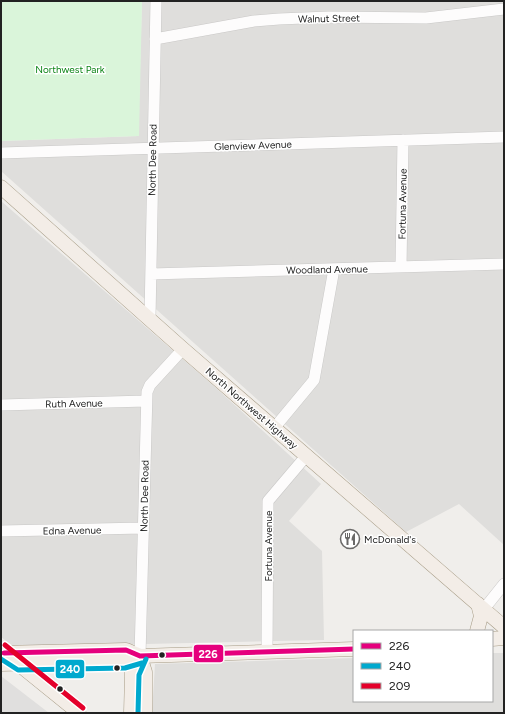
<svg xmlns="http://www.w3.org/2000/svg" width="505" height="714" font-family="Figtree,sans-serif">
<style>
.residential{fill:#dfdedc}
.park{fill:#daf5da}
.parking{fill:#e0dfde}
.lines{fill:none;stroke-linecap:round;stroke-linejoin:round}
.minor-casing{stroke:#c9c8c7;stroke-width:12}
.major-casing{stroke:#a79c86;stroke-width:15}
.minor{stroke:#fdfcfc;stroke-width:11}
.major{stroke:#f3ede7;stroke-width:14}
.bus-1-casing{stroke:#fff;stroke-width:8}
.bus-2-casing{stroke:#fff;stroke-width:8}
.bus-3-casing{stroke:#fff;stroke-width:8}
.bus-1{stroke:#e5007d;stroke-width:5}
.bus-2{stroke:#00a9ce;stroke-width:5}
.bus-3{stroke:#e4002b;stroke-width:5}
.bus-dot{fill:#222;stroke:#fff;stroke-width:1.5}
.labels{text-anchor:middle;stroke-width:3;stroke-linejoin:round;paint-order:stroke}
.street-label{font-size:10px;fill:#222;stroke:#fff}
.park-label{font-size:10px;fill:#0c8416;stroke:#fff}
.poi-label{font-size:10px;fill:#222;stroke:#fff;text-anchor:start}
.line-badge{stroke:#fff;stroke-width:1.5}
.badge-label{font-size:11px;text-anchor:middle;font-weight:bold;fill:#fff}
</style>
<rect width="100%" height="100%" fill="#f0eeeb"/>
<path class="residential" d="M 142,1 L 504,1 L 504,545 L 459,504 L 406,532 L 1,171 L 1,141 L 138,136 Z
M 1,201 L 216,388 L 321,484 L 289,521 L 322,551 L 324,640 L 14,647 L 1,637 Z
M 492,653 L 504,653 L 504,713 L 152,713 L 155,664 L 354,658 L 354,701 L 492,701 Z"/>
<path class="park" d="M 1,1 L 142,1 L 139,136 L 1,141 Z"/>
<path class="parking" d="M 1,676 L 49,713 L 1,713 Z"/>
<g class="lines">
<defs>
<path id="minor" d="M 155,39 L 254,21 L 279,19 L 329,17 L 426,18 L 504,9
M 1,153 L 504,137
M 401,267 L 403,140
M 151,274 L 504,264
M 150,318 L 156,1
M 1,405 L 146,401
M 275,427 L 314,380 L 334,269
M 1,531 L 143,528
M 484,609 L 504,584
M 267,651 L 268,501 L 307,455
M 140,656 L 147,392 L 150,385 L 183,349"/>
<path id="major" d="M 1,187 L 183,349 L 504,627
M 477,631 L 481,616 L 478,604
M 492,639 L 504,638
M 1,653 L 126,650 L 140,656
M 140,656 L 145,672 L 145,713
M 16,662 L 79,713
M 1,664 L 125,661 L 140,656 L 354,649
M 131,713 L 132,673 L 140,656"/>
</defs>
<use href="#minor" class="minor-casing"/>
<use href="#major" class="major-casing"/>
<use href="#minor" class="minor"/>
<use href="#major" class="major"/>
<defs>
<path id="bus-1" d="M 4,653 L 126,650 L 140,656 L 354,649"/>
<path id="bus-2" d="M 1,659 L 18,670 L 125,668 L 142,663
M 138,713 L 139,675 L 146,659"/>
<path id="bus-3" d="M 5,645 L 83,708"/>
</defs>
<use href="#bus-1" class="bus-1-casing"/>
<use href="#bus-2" class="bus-2-casing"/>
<use href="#bus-3" class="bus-3-casing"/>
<use href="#bus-1" class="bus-1"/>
<use href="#bus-2" class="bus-2"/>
<use href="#bus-3" class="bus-3"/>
</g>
<defs>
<symbol id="restaurant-ring" viewBox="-11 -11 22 22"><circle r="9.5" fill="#fff" stroke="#6a6968" stroke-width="1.5"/><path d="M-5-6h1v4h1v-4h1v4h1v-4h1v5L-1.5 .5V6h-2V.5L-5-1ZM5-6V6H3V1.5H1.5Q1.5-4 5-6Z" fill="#6a6968"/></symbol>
</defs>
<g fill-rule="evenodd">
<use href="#restaurant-ring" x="339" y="528" width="22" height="22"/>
</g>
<g class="bus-dot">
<circle cx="162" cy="655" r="3.5"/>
<circle cx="117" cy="668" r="3.5"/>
<circle cx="60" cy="689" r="3.5"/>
</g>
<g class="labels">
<g class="street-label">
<text transform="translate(329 18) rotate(-1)" y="4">Walnut Street</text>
<text transform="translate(253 145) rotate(-2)" y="4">Glenview Avenue</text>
<text transform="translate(152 160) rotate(-89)" y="4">North Dee Road</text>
<text transform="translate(402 204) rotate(-89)" y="4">Fortuna Avenue</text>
<text transform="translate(327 269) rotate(-1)" y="4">Woodland Avenue</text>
<text transform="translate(74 403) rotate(-1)" y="4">Ruth Avenue</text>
<text transform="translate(252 408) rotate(41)" y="4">North Northwest Highway</text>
<text transform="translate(144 496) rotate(-89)" y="4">North Dee Road</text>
<text transform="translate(72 530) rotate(-1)" y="4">Edna Avenue</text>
<text transform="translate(268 546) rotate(-90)" y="4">Fortuna Avenue</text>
</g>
<g class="park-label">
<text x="70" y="73">Northwest Park</text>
</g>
<g class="poi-label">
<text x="364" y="543">McDonald's</text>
</g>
</g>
<g class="line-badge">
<rect x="193" y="644" width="31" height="19" rx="4" fill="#e5007d"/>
<rect x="55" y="659" width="30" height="20" rx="4" fill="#00a9ce"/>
</g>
<g class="badge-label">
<text x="208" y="658">226</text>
<text x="70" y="673">240</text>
</g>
<rect width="505" height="714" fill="none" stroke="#222222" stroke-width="4"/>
<rect x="353" y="630" width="140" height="72" fill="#ffffff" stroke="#a7a7a7"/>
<rect x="361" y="643" width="20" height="6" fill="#e5007d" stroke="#a7a7a7"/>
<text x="389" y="650" font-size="12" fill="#222222">226</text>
<rect x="361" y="663" width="20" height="6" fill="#00a9ce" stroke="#a7a7a7"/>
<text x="389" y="670" font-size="12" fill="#222222">240</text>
<rect x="361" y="683" width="20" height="6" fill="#e4002b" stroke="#a7a7a7"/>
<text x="389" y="690" font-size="12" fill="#222222">209</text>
</svg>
